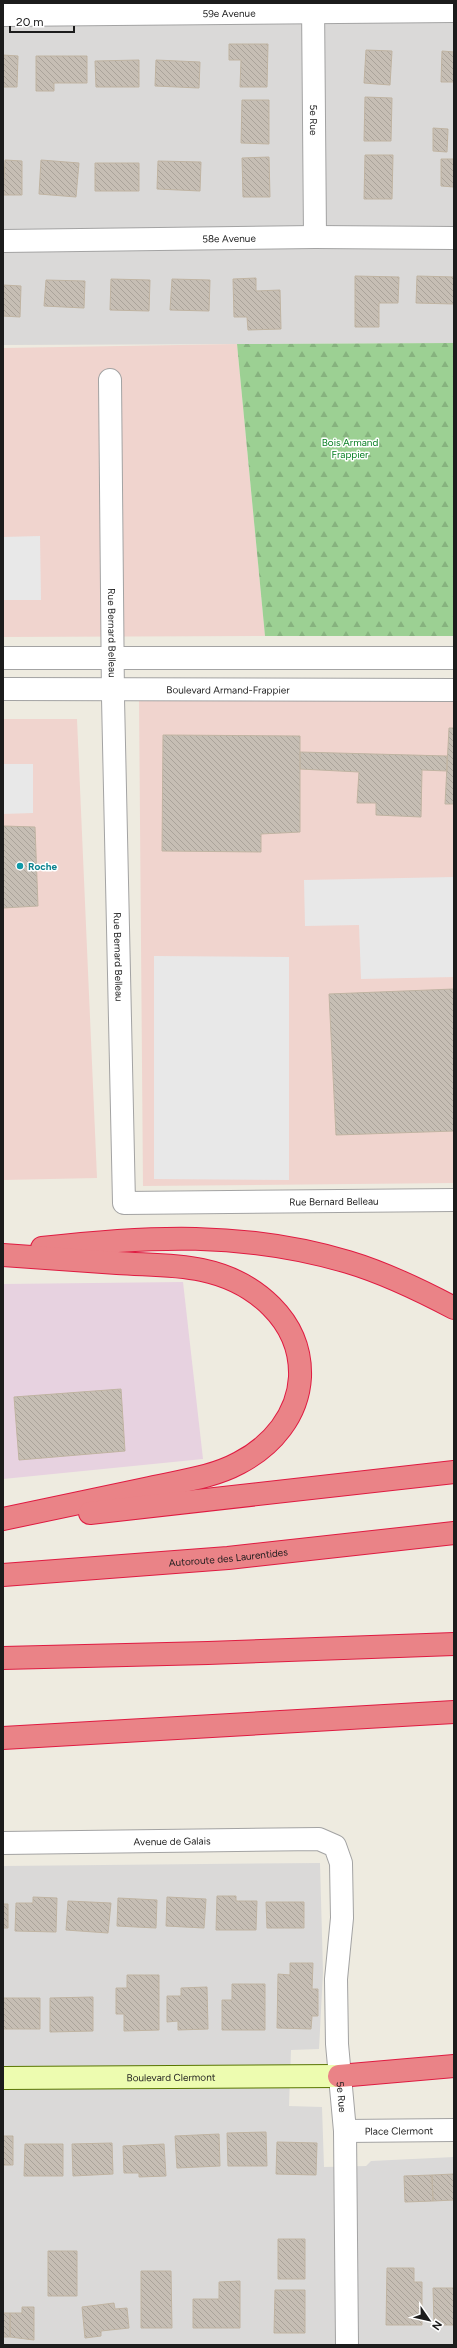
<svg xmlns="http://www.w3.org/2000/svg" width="457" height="2348" font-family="Figtree,sans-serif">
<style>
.residential{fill:#dad9d8}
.commercial{fill:#f0d4ce}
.industrial{fill:#e7d2e0}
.forest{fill:url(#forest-firs)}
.parking{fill:#e8e8e8}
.building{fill:url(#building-back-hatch);stroke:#c0b4a2}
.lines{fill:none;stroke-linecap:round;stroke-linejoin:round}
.street-casing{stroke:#a3a3a3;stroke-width:24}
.secondary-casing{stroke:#587500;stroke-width:24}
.highway-casing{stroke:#df1b41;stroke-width:24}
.street{stroke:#fff;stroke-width:22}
.secondary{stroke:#edfcb0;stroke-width:22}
.highway{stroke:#ea8387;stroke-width:22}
.culture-dot{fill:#0f9aa8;stroke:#fff;stroke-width:1.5}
.labels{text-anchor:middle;stroke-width:3;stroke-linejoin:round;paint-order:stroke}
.street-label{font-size:10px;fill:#1c1c1c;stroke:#fff}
.park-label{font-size:10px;fill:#067e21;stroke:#fff}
.culture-label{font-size:10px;font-weight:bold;fill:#0d838f;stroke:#fff;text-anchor:start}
</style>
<defs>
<pattern id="forest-firs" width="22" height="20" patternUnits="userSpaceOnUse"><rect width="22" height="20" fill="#9cd093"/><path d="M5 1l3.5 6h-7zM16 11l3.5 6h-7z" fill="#86b27e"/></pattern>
<pattern id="building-back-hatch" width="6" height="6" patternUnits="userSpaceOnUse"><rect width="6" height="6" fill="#c6beb4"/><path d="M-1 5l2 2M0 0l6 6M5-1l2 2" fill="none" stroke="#aaa39a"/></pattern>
</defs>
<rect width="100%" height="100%" fill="#eeebe0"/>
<path class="residential" d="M 3,3 L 454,3 L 454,343 L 3,345 Z
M 320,1863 L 323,1972 L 319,2049 L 291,2050 L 289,2106 L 322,2107 L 324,2167 L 366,2166 L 371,2161 L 454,2157 L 454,2345 L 3,2345 L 3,1866 Z"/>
<path class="commercial" d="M 237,344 L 265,636 L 3,637 L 3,348 Z
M 454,699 L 454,1183 L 143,1186 L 139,700 Z
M 3,719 L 77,719 L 97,1178 L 3,1180 Z"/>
<path class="industrial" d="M 183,1282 L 203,1459 L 3,1479 L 3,1284 Z"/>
<path class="forest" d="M 454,343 L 454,636 L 265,636 L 237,344 Z"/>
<path class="parking" d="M 40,536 L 41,600 L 3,600 L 3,537 Z
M 3,764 L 33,764 L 33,813 L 3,814 Z
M 454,877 L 454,977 L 361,979 L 359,925 L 305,926 L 304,880 Z
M 154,956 L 289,957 L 289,1180 L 154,1179 Z"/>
<path class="building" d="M 229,44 L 268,44 L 267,87 L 240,87 L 241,60 L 229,60 Z
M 366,50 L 392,51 L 390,85 L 364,83 Z
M 442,51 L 454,52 L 454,82 L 441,82 Z
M 3,55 L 18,56 L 17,87 L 3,87 Z
M 36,56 L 87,56 L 87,83 L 54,83 L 54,91 L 36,91 Z
M 139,60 L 139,87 L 96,87 L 95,61 Z
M 156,60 L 200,62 L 199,88 L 155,86 Z
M 365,97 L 392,98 L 391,141 L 364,141 Z
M 242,100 L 269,100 L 269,144 L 241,143 Z
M 433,128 L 448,129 L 447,152 L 433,151 Z
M 365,155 L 393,155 L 392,199 L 364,199 Z
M 269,157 L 270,197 L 243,197 L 242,158 Z
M 441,159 L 454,159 L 454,187 L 441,186 Z
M 5,160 L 22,161 L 22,195 L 3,195 Z
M 41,160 L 79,163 L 76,197 L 39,194 Z
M 158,161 L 201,162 L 200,191 L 157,189 Z
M 95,163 L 139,163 L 139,191 L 95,191 Z
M 355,276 L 399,277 L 398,303 L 379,303 L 379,327 L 355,327 Z
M 417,276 L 454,277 L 454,304 L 416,303 Z
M 256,278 L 256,291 L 280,290 L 281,329 L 248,330 L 247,317 L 234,317 L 233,279 Z
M 111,279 L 150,280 L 149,311 L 110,310 Z
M 172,279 L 210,280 L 209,311 L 170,310 Z
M 46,280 L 85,281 L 84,308 L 44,306 Z
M 3,285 L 21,286 L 20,317 L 3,316 Z
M 449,728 L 454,728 L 454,804 L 445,804 Z
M 163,735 L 300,736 L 300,832 L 261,834 L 261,852 L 162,851 Z
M 300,752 L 447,756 L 447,771 L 422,770 L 421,817 L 376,815 L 376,803 L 357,803 L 359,772 L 300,769 Z
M 3,826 L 35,827 L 38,906 L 3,908 Z
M 454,989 L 454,1131 L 336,1135 L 329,994 Z
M 121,1389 L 125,1451 L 19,1460 L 14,1397 Z
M 217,1896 L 236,1896 L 236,1901 L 257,1901 L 256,1930 L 216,1930 Z
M 33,1897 L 57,1898 L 56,1932 L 15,1931 L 16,1903 L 33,1903 Z
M 167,1897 L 206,1899 L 204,1928 L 166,1926 Z
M 118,1898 L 157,1900 L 156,1928 L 117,1926 Z
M 68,1901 L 111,1903 L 108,1933 L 66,1930 Z
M 266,1902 L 304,1902 L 304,1928 L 267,1928 Z
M 3,1904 L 8,1904 L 8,1928 L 3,1928 Z
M 290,1963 L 313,1963 L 312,1989 L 318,1989 L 318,2016 L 312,2016 L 311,2029 L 277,2028 L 278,1974 L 290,1975 Z
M 127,1975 L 159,1975 L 159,2030 L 124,2031 L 124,2014 L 116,2014 L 116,1988 L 127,1988 Z
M 232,1984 L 265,1984 L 265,2030 L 222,2030 L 222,2000 L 232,2000 Z
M 207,1987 L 208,2029 L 178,2030 L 178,2021 L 167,2022 L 167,1996 L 181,1996 L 181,1988 Z
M 93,1997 L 93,2031 L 50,2032 L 50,1998 Z
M 3,1998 L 40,1998 L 40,2029 L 3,2029 Z
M 266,2132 L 267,2166 L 228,2166 L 227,2133 Z
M 219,2134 L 220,2166 L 177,2168 L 175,2136 Z
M 3,2136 L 13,2136 L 13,2165 L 3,2165 Z
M 277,2142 L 317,2143 L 316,2175 L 276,2174 Z
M 112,2143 L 113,2174 L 73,2176 L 72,2144 Z
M 25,2144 L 63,2144 L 63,2176 L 24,2176 Z
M 164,2144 L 166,2176 L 139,2177 L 139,2173 L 124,2173 L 123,2146 Z
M 454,2174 L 454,2200 L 433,2201 L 432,2175 Z
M 432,2175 L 433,2201 L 405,2202 L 404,2176 Z
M 278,2239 L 305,2239 L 305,2279 L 278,2279 Z
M 48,2251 L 77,2251 L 77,2296 L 48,2296 Z
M 387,2268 L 414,2268 L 414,2282 L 422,2282 L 422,2325 L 386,2325 Z
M 141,2271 L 171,2271 L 172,2328 L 141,2328 Z
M 240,2281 L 240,2328 L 193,2328 L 193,2299 L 219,2299 L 219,2282 Z
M 433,2288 L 454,2288 L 454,2325 L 434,2325 Z
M 275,2290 L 305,2290 L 305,2333 L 274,2333 Z
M 114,2303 L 115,2309 L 127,2308 L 129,2328 L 101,2331 L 101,2336 L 85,2338 L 82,2307 Z
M 22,2307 L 34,2307 L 34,2340 L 10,2337 L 10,2313 L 22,2313 Z
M 3,2313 L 10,2313 L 10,2337 L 3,2337 Z"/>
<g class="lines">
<defs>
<g id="street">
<path id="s1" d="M 313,3 L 315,237"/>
<path id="s2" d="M 3,15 L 454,11"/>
<path id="s3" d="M 3,241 L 315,237 L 454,238"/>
<path id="s4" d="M 110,380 L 113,698 L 124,1203 L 454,1200"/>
<path d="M 3,658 L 454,658"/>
<path id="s5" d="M 3,689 L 454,690"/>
<path id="s6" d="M 3,1843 L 319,1839 L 335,1846 L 341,1863 L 342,1918 L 336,1979 L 337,2044 L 345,2131 L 347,2345"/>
<path id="s7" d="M 345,2131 L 454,2130"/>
</g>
<g id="secondary">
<path id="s8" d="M 3,2078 L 339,2076"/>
</g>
<g id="highway">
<path d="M 42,1248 C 148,1236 244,1231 348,1262 C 385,1273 420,1290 454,1308"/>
<path d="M 3,1255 C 41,1258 79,1260 117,1263 C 146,1265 174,1264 202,1270 C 254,1281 302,1320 300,1377 C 298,1415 272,1446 239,1463 C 211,1478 180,1481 150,1488 C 101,1498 52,1509 3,1519"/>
<path d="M 90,1513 L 454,1472"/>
<path id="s9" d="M 3,1575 L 228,1558 L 454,1533"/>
<path d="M 3,1658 L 208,1653 L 454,1644"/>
<path d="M 3,1738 L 454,1712"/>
<path d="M 339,2076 L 454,2066"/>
</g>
</defs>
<use href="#street" class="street-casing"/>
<use href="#secondary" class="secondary-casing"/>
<use href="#highway" class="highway-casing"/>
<use href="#street" class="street"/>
<use href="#secondary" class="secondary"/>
<use href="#highway" class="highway"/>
</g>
<circle class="culture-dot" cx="20" cy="866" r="4"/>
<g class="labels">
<g class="street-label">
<text dy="4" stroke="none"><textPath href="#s2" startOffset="226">59e Avenue</textPath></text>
<text dy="4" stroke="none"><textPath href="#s1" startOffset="117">5e Rue</textPath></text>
<text dy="4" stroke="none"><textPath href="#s3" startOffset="226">58e Avenue</textPath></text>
<text dy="4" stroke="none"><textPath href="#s4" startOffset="253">Rue Bernard Belleau</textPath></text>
<text dy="4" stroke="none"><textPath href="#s5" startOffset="225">Boulevard Armand-Frappier</textPath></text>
<text dy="4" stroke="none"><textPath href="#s4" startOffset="577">Rue Bernard Belleau</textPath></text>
<text dy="4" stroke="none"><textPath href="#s4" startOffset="1033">Rue Bernard Belleau</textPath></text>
<text dy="4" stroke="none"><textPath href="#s9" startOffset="226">Autoroute des Laurentides</textPath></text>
<text dy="4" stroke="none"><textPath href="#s6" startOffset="169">Avenue de Galais</textPath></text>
<text dy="4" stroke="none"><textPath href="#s8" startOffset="168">Boulevard Clermont</textPath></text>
<text dy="4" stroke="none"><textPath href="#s6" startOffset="586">5e Rue</textPath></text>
<text dy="4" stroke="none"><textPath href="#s7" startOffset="54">Place Clermont</textPath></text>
</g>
<g class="park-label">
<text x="350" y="446">Bois Armand<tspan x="350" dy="12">Frappier</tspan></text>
</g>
<g class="culture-label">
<text x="28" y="870">Roche</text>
</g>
</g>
<rect width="457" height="2348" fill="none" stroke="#1c1c1c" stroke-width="8"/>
<g transform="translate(429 2320) rotate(124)" stroke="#ffffff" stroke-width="3" paint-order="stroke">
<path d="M0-3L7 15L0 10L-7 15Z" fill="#1c1c1c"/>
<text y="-6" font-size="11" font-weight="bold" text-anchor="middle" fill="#1c1c1c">N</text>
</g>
<path d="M10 26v6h64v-6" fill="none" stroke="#1c1c1c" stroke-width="2"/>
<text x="16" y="26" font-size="12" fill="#1c1c1c" stroke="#ffffff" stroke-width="3" paint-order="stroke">20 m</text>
</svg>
